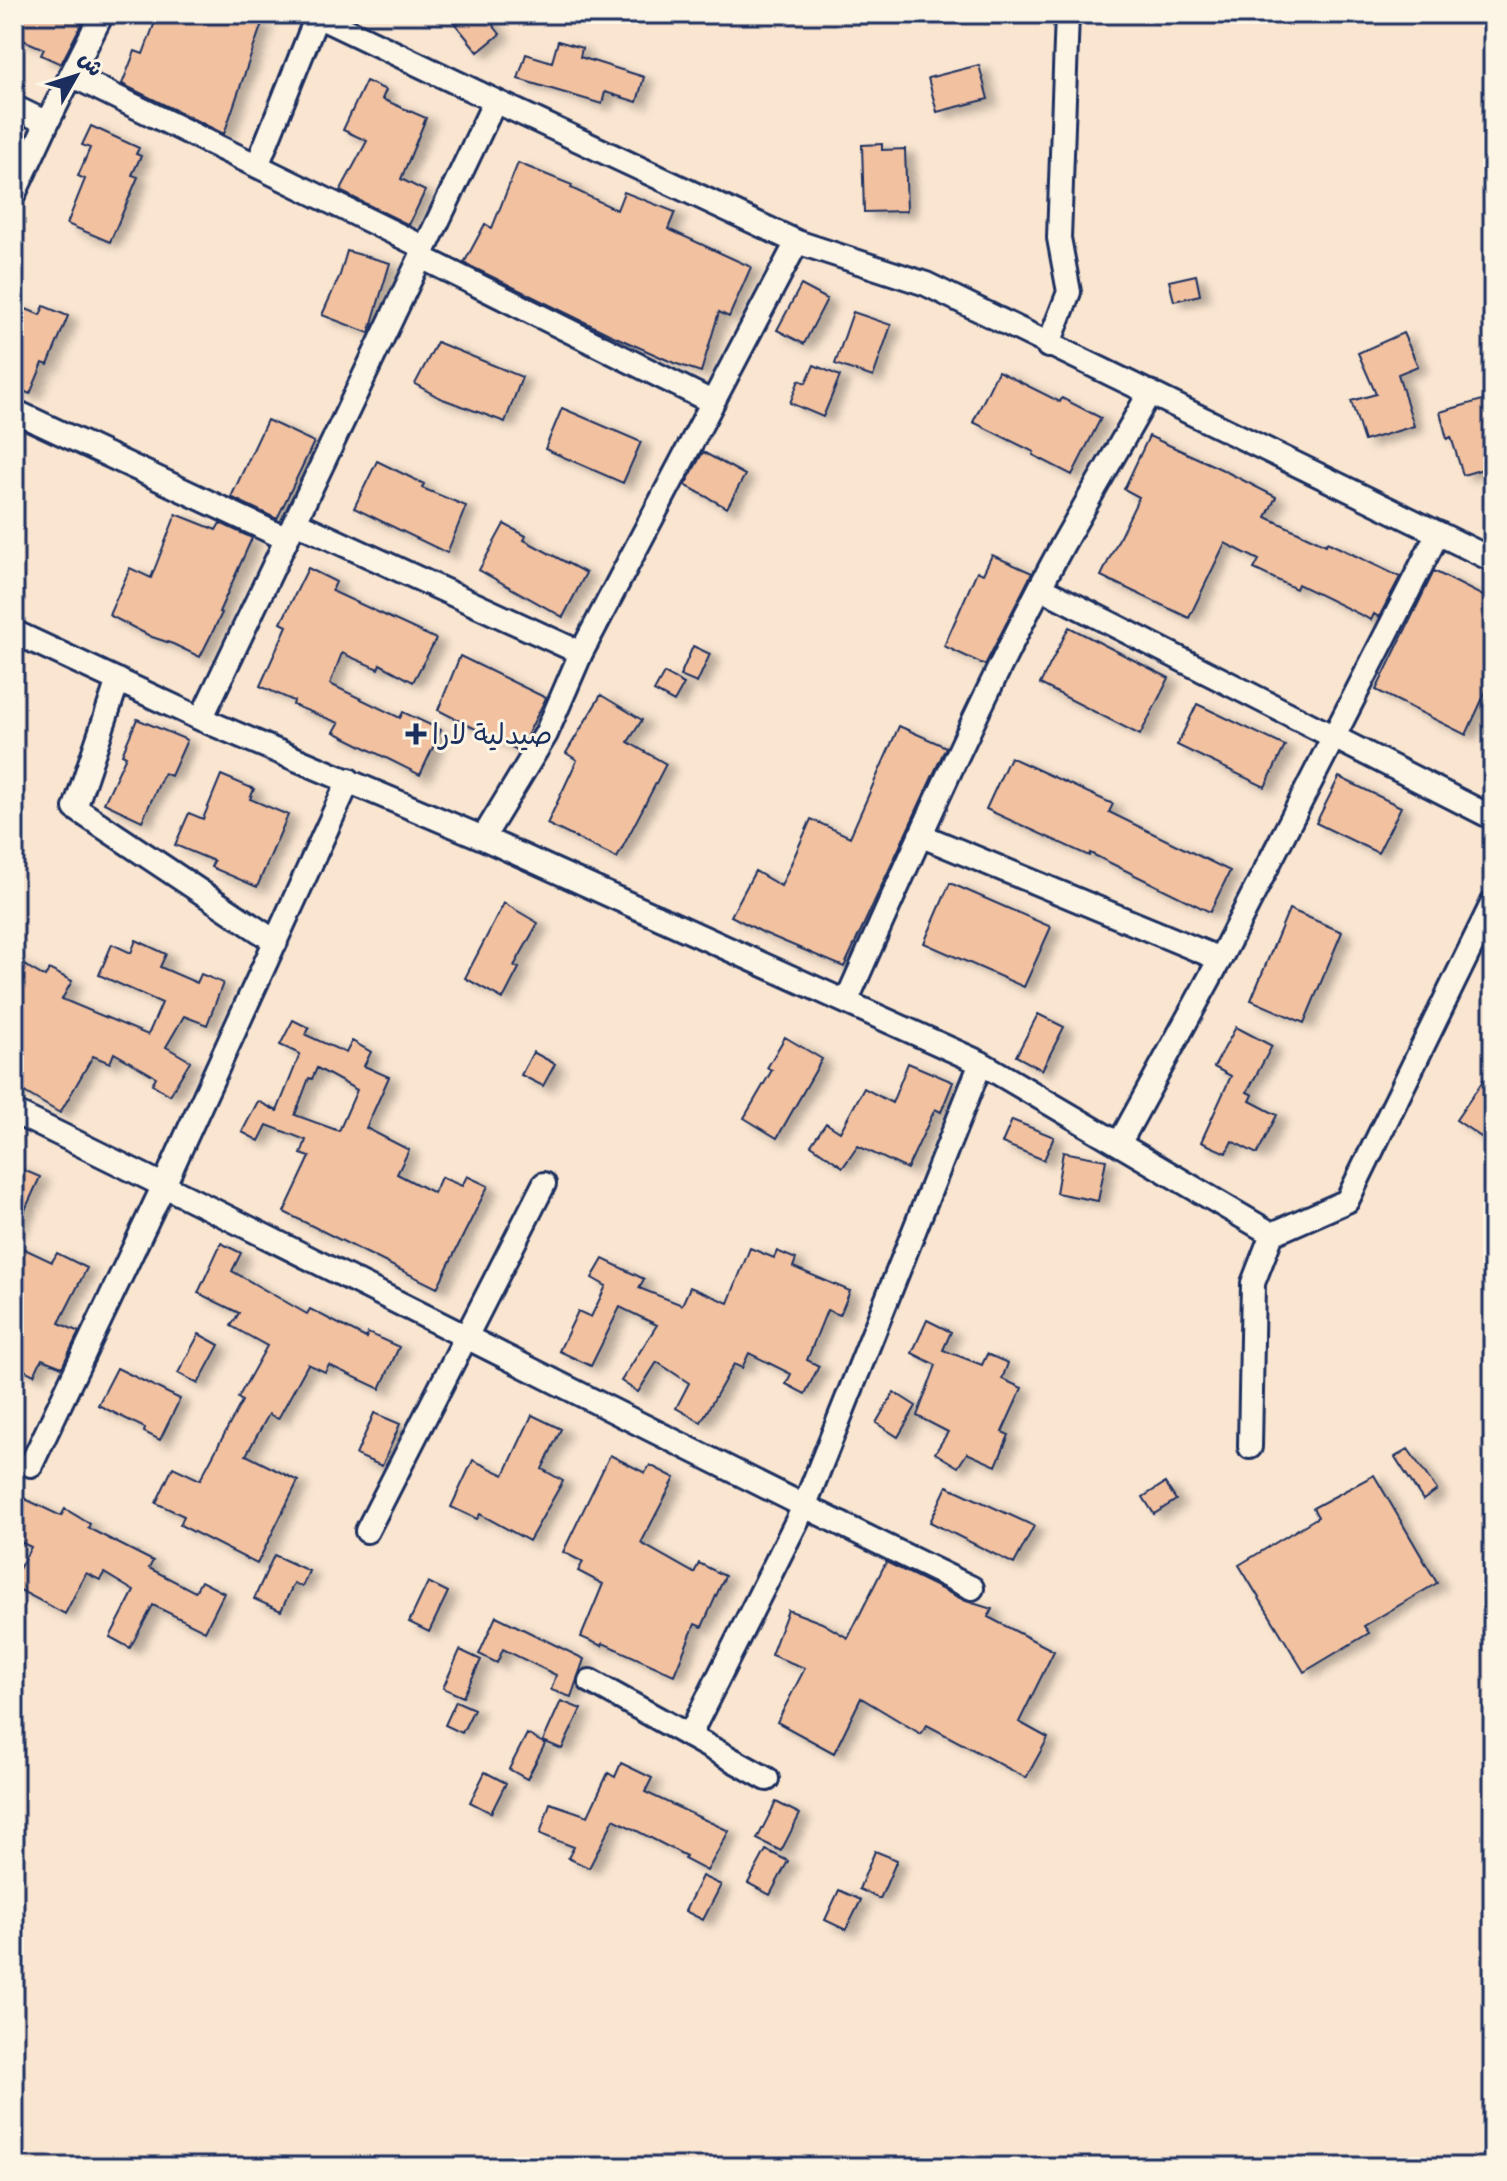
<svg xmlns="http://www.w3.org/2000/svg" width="1507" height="2181" font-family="Sriracha,'Playpen Sans Arabic',sans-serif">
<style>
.building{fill:#f1c1a0;stroke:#1b2f5e;stroke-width:2;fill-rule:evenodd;filter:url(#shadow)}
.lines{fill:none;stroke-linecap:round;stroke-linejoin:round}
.street-casing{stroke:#1b2f5e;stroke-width:28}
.street{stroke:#fcf5e5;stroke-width:22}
.poi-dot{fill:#1b2f5e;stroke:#fcf5e5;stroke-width:3}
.labels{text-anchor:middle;stroke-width:6;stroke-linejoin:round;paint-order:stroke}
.poi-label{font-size:28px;fill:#1b2f5e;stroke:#fcf5e5;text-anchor:start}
</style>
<defs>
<filter id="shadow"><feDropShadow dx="9" dy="5" stdDeviation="4" flood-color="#0004"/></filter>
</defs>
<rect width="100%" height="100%" fill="#f9e5d0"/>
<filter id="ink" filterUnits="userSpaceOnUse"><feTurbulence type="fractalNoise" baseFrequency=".0125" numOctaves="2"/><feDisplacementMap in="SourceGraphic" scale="16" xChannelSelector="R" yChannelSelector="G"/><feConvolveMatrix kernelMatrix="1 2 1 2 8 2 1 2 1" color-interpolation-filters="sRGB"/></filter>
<g filter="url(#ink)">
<path class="building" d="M 14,14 L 68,14 L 83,21 L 61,64 L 41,55 L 44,49 L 14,36 Z
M 158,14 L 239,14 L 262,23 L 224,134 L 122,84 L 135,51 L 143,54 Z
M 447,14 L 484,14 L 500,34 L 478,52 Z
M 558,41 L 582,48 L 580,57 L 644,77 L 637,102 L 605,92 L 602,104 L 518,79 L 526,54 L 552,62 Z
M 979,65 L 988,99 L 937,112 L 928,78 Z
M 366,81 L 386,90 L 382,99 L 426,118 L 401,179 L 425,191 L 409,225 L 340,191 L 367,141 L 343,130 Z
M 91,126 L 139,148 L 136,154 L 141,156 L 132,175 L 138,177 L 110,242 L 67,224 L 85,179 L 78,176 L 90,148 L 82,145 Z
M 882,144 L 882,150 L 905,149 L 907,211 L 864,212 L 862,145 Z
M 518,163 L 572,185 L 571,188 L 617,210 L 624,192 L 675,212 L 668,229 L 751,267 L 729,317 L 719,312 L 701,372 L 674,363 L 609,334 L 464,263 L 485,224 L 492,228 Z
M 347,251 L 390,263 L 369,333 L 322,315 L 340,275 Z
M 1196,275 L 1200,295 L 1174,301 L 1169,281 Z
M 801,285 L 827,299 L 804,344 L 777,330 Z
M 19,306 L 40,315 L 44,306 L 68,316 L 48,365 L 43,363 L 30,394 L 14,387 L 14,318 Z
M 853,312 L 891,325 L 873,377 L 835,364 Z
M 1403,333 L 1418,366 L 1398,374 L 1414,426 L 1364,441 L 1351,401 L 1376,394 L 1358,353 Z
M 437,342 L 522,377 L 505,422 L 440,398 L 415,384 Z
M 814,365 L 840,376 L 823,417 L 790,403 L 799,380 L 806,383 Z
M 998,371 L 1060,402 L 1062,398 L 1101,418 L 1072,475 L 1033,455 L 1034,452 L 973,422 Z
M 1493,397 L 1493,466 L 1463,475 L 1451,437 L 1447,439 L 1440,412 Z
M 562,408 L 641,442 L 623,483 L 545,449 Z
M 267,420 L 314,442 L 277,519 L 231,497 Z
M 1149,436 L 1221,469 L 1276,497 L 1266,517 L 1326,545 L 1327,542 L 1400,577 L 1379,617 L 1374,614 L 1371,620 L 1298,584 L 1296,589 L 1254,569 L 1259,560 L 1225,543 L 1189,618 L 1101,576 L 1139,497 L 1124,489 Z
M 703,452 L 745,475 L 727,508 L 685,485 Z
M 377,461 L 424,484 L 422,488 L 466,506 L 447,553 L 354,508 Z
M 176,514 L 216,530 L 220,523 L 252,538 L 219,612 L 222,613 L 200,657 L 173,644 L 152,637 L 109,615 L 130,568 L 151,578 Z
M 504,524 L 526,536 L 524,540 L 586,573 L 563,617 L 479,570 Z
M 992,555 L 1032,573 L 985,665 L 944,646 L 977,571 L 983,574 Z
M 308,568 L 336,582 L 332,591 L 436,639 L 413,682 L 380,664 L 378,669 L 342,653 L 330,684 L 400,718 L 403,712 L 441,730 L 420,775 L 334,732 L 339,723 L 293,705 L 294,701 L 260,686 L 287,626 L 281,623 Z
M 1434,571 L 1493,601 L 1493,676 L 1466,735 L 1376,690 Z
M 1069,627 L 1169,678 L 1140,735 L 1040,684 Z
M 693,646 L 710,654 L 697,683 L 680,676 Z
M 460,656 L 546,698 L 519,751 L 438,710 Z
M 664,673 L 684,684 L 674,702 L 654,691 Z
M 601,695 L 642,720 L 628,742 L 666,764 L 617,858 L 547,824 L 577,760 L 566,753 Z
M 1197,704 L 1285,746 L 1265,787 L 1177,745 Z
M 137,719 L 187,740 L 171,776 L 164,773 L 142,821 L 104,803 L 126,756 L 122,754 Z
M 899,726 L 946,747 L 844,967 L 764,933 L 731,916 L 755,871 L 781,886 L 811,819 L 850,837 Z
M 1010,757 L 1113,804 L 1109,812 L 1230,871 L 1210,912 L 1090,853 L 1089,856 L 986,809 Z
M 221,775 L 254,789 L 250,799 L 288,815 L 257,887 L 211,867 L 214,861 L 175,845 L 189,813 L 203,819 Z
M 1339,777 L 1401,807 L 1378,853 L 1316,823 Z
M 950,883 L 1051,927 L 1024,987 L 924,943 Z
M 504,903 L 538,923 L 514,966 L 519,968 L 503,999 L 465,978 Z
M 1289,909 L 1342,932 L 1304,1023 L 1251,1000 Z
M 136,940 L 166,954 L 160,967 L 197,983 L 201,974 L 223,983 L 207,1025 L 184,1016 L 166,1047 L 190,1061 L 170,1095 L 152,1084 L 156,1077 L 114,1053 L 110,1063 L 93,1056 L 60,1113 L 14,1086 L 14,959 L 45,977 L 49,969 L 72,981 L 62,999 L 148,1035 L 162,1003 L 99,975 L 112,944 L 131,953 Z
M 1038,1014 L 1064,1027 L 1042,1070 L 1016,1056 Z
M 293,1020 L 309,1028 L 306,1035 L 346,1053 L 352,1041 L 371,1052 L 364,1066 L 389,1077 L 366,1128 L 409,1150 L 397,1174 L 434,1193 L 441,1177 L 462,1186 L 467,1176 L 488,1186 L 437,1288 L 284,1212 L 310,1157 L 301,1154 L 306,1140 L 267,1125 L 259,1141 L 242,1132 L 258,1101 L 277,1111 L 300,1054 L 280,1045 ZM 317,1068 L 357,1090 L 339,1131 L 295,1115 L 309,1078 L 312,1079 Z
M 1236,1027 L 1272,1046 L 1247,1092 L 1253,1095 L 1250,1101 L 1277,1115 L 1257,1154 L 1232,1141 L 1226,1153 L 1201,1142 L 1231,1076 L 1214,1067 Z
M 785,1037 L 822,1059 L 777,1138 L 744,1118 L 772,1070 L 767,1068 Z
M 533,1052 L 555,1064 L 543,1086 L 521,1075 Z
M 908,1063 L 953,1082 L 941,1112 L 935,1109 L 907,1169 L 858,1146 L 843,1167 L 811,1145 L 826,1123 L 840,1132 L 864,1088 L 892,1103 Z
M 1493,1066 L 1493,1145 L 1456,1120 Z
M 1012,1120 L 1054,1137 L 1044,1160 L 1002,1143 Z
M 1063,1152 L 1106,1160 L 1098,1201 L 1056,1193 Z
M 14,1166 L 40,1177 L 14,1234 Z
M 221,1243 L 241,1253 L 232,1271 L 307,1314 L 310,1309 L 366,1338 L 368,1333 L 399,1347 L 380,1389 L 329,1365 L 325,1372 L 308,1364 L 278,1419 L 269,1414 L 246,1455 L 298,1481 L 257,1564 L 180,1525 L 184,1516 L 156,1503 L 173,1467 L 200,1480 L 242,1401 L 238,1398 L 267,1346 L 231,1326 L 239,1313 L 198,1293 Z
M 14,1244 L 52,1262 L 57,1253 L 87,1268 L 59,1323 L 79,1332 L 62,1367 L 42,1359 L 34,1375 L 14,1365 Z
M 750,1248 L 774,1258 L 777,1251 L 796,1259 L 793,1267 L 850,1291 L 840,1315 L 827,1310 L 807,1360 L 819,1366 L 805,1394 L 786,1384 L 791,1374 L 749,1353 L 742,1368 L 734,1364 L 701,1422 L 676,1408 L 689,1383 L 657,1362 L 638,1392 L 621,1381 L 657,1325 L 620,1307 L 591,1366 L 559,1351 L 578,1311 L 591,1317 L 606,1286 L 592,1278 L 603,1259 L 644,1279 L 639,1288 L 682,1305 L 690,1287 L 728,1303 Z
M 927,1320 L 951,1332 L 943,1350 L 982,1365 L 987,1354 L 1008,1363 L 1002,1379 L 1022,1388 L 1002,1432 L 1009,1435 L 996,1466 L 967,1453 L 958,1467 L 935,1453 L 948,1432 L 917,1416 L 936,1365 L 912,1353 Z
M 199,1334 L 219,1345 L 198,1384 L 178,1373 Z
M 117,1368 L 180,1399 L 160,1440 L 144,1432 L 145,1428 L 98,1405 Z
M 894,1392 L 916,1406 L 898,1437 L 876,1423 Z
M 374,1413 L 400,1424 L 382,1466 L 356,1455 Z
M 532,1415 L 561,1429 L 542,1469 L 563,1481 L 529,1541 L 480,1514 L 477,1519 L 451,1507 L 473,1460 L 504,1475 Z
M 1408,1449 L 1437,1490 L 1423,1500 L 1395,1457 Z
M 610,1455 L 645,1473 L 650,1465 L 675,1478 L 641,1543 L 694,1573 L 699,1563 L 725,1576 L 702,1627 L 695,1624 L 674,1675 L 603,1643 L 602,1646 L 581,1637 L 603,1584 L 578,1571 L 583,1562 L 563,1552 Z
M 1374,1475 L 1437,1583 L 1364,1626 L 1369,1633 L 1304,1672 L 1239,1565 L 1318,1517 L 1313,1508 Z
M 1165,1483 L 1176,1500 L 1154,1514 L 1143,1497 Z
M 947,1486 L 1034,1526 L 1014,1564 L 930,1522 Z
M 23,1498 L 61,1516 L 65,1509 L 90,1524 L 88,1528 L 153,1561 L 149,1568 L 195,1592 L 201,1581 L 224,1593 L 205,1631 L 153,1605 L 130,1648 L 110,1637 L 134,1591 L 104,1573 L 100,1580 L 86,1573 L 65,1614 L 14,1587 L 14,1578 L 31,1547 L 14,1539 L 14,1517 Z
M 274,1555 L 309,1571 L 302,1587 L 294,1583 L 281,1611 L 254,1599 Z
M 886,1562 L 966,1601 L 992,1609 L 988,1617 L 1054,1651 L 1019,1722 L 1048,1738 L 1026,1778 L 927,1725 L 921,1734 L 861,1698 L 834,1753 L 777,1722 L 805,1668 L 771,1655 L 788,1610 L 822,1623 L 848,1638 Z
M 428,1582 L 448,1592 L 429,1632 L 409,1622 Z
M 496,1616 L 584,1659 L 571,1697 L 551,1690 L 556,1675 L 503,1649 L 497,1663 L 479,1654 Z
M 460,1650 L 481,1660 L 463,1697 L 443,1688 Z
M 456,1701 L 474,1709 L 462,1733 L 445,1725 Z
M 561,1701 L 581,1709 L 562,1749 L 543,1741 Z
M 527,1734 L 545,1744 L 527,1779 L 509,1769 Z
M 621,1763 L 652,1778 L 645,1792 L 729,1831 L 707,1871 L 684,1859 L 686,1856 L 614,1819 L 589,1868 L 568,1858 L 574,1847 L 540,1834 L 550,1803 L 588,1816 L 608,1773 L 615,1777 Z
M 485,1772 L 506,1783 L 491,1813 L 470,1802 Z
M 776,1802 L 800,1814 L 781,1851 L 757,1839 Z
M 766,1850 L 788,1861 L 770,1895 L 748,1883 Z
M 875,1851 L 897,1860 L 880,1899 L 859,1889 Z
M 702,1876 L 721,1885 L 703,1920 L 685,1911 Z
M 839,1890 L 861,1900 L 846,1930 L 825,1920 Z"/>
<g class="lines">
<defs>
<path id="street" d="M 313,14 L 495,101 L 797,242 L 926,284 L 1493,560
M 71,75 L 425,248
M 14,107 L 47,123
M 257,166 L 317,16
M 14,194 L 47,123 L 102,14
M 421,257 L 712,402
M 1048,346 L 1069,292 L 1059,238 L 1067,14
M 14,411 L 287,539
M 295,522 L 581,653
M 1041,588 L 1493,818
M 14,632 L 201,719 L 483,838 L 981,1063 L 1272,1234 L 1347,1201 L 1493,902
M 118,680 L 75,808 L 276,942
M 201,719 L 495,101
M 920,835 L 1220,959
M 483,838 L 546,734 L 581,653 L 797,242
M 846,1002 C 914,849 982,694 1062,546 C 1091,494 1121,444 1150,392
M 14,1112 C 335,1268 651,1433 972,1588
M 1119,1144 L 1220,959 L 1438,533
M 1250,1447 L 1253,1283 L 1272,1234
M 31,1465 L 164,1185 L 349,780
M 367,1531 L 544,1184
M 590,1681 L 767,1779
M 689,1736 L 804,1507 L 981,1063"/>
</defs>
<use href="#street" class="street-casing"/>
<use href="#street" class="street"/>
</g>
</g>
<path class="poi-dot" d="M412 722h8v8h8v8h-8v8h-8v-8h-8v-8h8z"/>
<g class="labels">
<g class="poi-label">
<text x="432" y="744">صيدلية لارا</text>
</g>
</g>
<rect width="1507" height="2181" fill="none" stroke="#fcf5e5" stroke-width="48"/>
<rect x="24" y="24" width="1459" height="2133" fill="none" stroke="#1b2f5e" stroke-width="3" filter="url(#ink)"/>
<g transform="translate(76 76) rotate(51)" stroke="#fcf5e5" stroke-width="6" paint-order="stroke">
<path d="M0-6L14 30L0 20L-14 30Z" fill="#1b2f5e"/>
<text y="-12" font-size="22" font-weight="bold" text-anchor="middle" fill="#1b2f5e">ش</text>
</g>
</svg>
